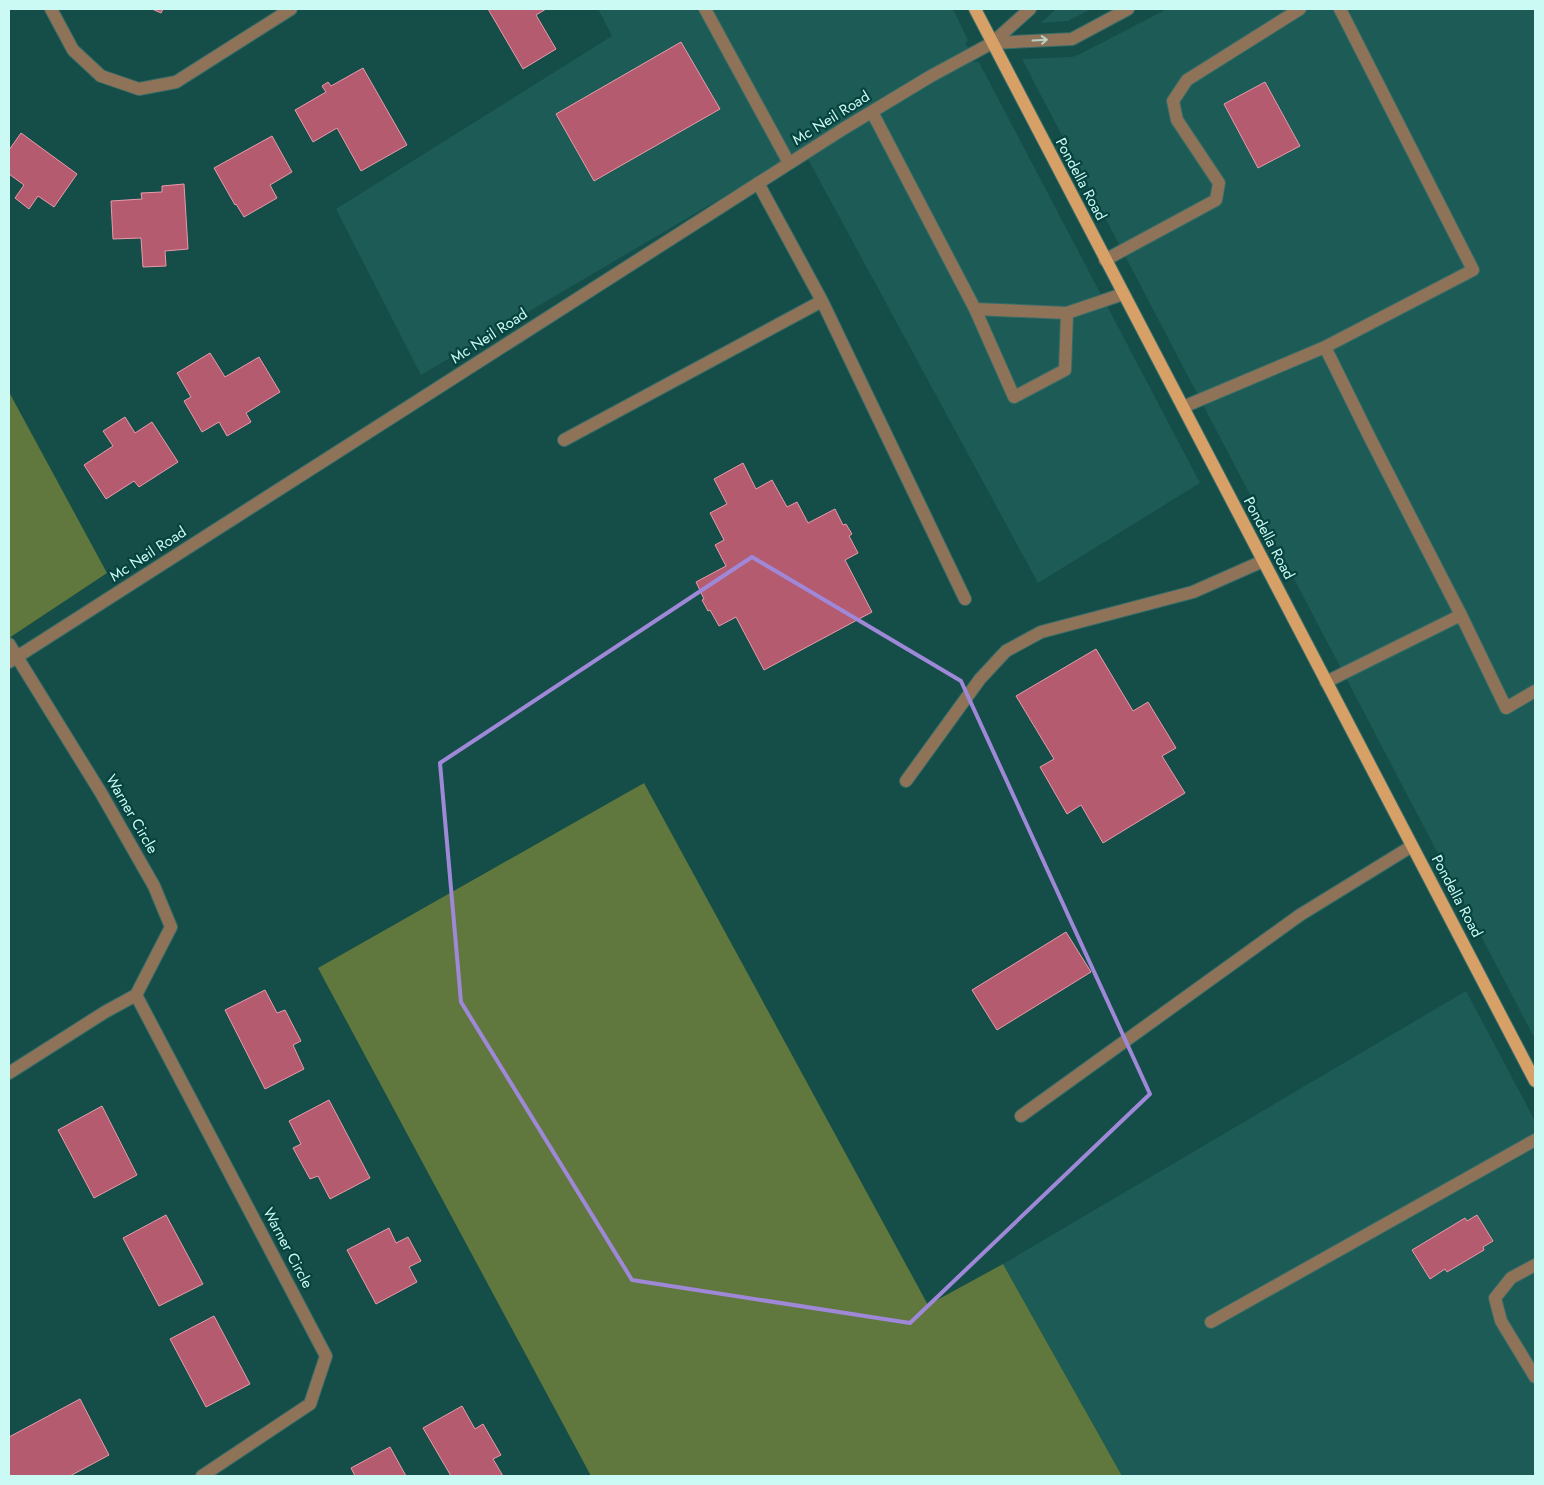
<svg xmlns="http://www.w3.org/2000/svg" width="1544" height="1485" font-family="Jost,sans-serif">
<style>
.built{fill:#1d5b56}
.green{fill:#60783d}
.building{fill:#b45b6f;stroke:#e99baa}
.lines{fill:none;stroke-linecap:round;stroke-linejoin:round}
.minor-casing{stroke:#366c68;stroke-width:14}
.major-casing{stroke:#366c68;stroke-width:14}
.minor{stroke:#8e7358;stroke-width:12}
.major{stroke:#d7a066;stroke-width:12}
.oneway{stroke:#b9d1c5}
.marked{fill:none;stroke:#9f88d7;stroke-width:4;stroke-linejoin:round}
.labels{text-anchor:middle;stroke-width:4.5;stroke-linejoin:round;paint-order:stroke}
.street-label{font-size:15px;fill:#cbf9f4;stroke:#06423e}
</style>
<rect width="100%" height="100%" fill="#154d49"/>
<path class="built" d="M 598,9 L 953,9 L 968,40 L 965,44 L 972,51 L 972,62 L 979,62 L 982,68 L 1200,483 L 1038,583 L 803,150 L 421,375 L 336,209 L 612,36 Z
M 1056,9 L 1091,9 L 1068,21 L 1041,23 Z
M 1167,9 L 1535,9 L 1535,1039 L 1022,59 L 1072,57 L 1080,54 Z
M 1466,991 L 1535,1121 L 1535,1476 L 1122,1476 L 1003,1264 Z"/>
<path class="green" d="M 9,392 L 107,573 L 9,638 Z
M 644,783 L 928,1305 L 1003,1264 L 1122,1476 L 591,1476 L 318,968 Z"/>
<path class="building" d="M 152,9 L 163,9 L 161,13 Z
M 488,9 L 546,9 L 536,15 L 556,49 L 523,69 Z
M 681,42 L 720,109 L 594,181 L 556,114 Z
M 363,68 L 407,145 L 361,171 L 337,128 L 313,142 L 295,110 L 326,92 L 322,86 L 328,82 L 331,86 Z
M 1265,82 L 1300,146 L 1258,168 L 1224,104 Z
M 21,133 L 77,174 L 54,207 L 38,196 L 29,209 L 15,198 L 24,185 L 9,174 L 9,150 Z
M 272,136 L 292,172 L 270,185 L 277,198 L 244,217 L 236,204 L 235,205 L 214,168 Z
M 184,184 L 188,249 L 165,251 L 166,266 L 143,267 L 141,238 L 113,239 L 111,201 L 142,199 L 141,193 L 162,192 L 162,186 Z
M 210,353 L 225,377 L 259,357 L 280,392 L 246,413 L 251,422 L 227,436 L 219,422 L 202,432 L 184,401 L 191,397 L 177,373 Z
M 125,417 L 135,433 L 152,422 L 178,462 L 139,487 L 134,481 L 106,499 L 84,465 L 113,446 L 103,431 Z
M 743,463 L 756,489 L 772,480 L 787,507 L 797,502 L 808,523 L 835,509 L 843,525 L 846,524 L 852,534 L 849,536 L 858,553 L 845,560 L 872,612 L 764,670 L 736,617 L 719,626 L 710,610 L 708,611 L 702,600 L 704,599 L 696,582 L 726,566 L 715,545 L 724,540 L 710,513 L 727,504 L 714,479 Z
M 1096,649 L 1133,711 L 1148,702 L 1176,748 L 1162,756 L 1185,793 L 1103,843 L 1081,805 L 1067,814 L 1040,767 L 1054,759 L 1016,696 Z
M 1066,932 L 1091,972 L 997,1030 L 972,990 Z
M 265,990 L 277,1013 L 285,1010 L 301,1041 L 293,1045 L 304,1069 L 265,1089 L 225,1010 Z
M 329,1100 L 370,1178 L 330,1199 L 318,1176 L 310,1179 L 293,1148 L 301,1144 L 289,1121 Z
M 102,1106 L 137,1175 L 94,1198 L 58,1130 Z
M 166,1215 L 203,1284 L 159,1306 L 123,1238 Z
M 1477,1215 L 1493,1241 L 1483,1247 L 1484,1250 L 1447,1272 L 1445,1269 L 1430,1279 L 1412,1250 L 1465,1218 L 1467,1221 Z
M 389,1228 L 396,1243 L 408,1237 L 421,1261 L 409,1267 L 417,1282 L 376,1304 L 347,1250 Z
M 214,1316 L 250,1384 L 206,1407 L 170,1339 Z
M 80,1399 L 109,1455 L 70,1476 L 9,1476 L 9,1437 Z
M 462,1406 L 475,1429 L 483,1424 L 501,1455 L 493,1459 L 503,1476 L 451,1476 L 423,1428 Z
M 390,1447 L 406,1476 L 355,1476 L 351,1468 Z"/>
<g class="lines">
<defs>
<path id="minor" d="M 51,9 L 73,50 L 101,76 L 139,89 L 176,82 L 291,9
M 705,9 L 789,163
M 992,43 L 1072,39 L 1128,9
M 872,112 L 975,309 L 1067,313 L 1123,294
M 1105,260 L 1216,200 L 1219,183 L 1177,120 L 1173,101 L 1187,80 L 1300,9
M 822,301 L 965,599
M 975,309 L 1014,397 L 1065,370 L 1067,313
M 1325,347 L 1371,440 L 1461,615
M 1183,407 L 1325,347 L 1473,270 L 1340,9
M 564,440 L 822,301 L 758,183
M 9,644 L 101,793 L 154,886 L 171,927 L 136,995
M 9,662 L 843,129 L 931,76 L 992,43 L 1030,9
M 1326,682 L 1461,615 L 1506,708 L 1535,691
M 906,781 L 980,679 L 1006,651 L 1041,632 L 1193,592 L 1263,561
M 9,1073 L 105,1012 L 136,995 L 326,1356 L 310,1404 L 202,1476
M 1021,1116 L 1300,915 L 1412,846
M 1535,1265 L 1511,1278 L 1495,1298 L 1501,1321 L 1535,1377
M 1211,1322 L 1535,1140"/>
<path id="major" d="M 975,9 L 1535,1081"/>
</defs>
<use href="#minor" class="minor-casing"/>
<use href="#major" class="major-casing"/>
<use href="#minor" class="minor"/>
<use href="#major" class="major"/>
</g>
<defs><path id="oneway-shaft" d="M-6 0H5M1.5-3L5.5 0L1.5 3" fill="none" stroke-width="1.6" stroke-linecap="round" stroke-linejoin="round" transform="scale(1.25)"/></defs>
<use class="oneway" href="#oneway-shaft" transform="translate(1040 40) rotate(-3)"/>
<path class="marked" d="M 752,557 L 961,681 L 1150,1094 L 910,1323 L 632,1280 L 461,1002 L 440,763 Z"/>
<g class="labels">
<g class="street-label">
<text transform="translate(831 118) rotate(-32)" y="5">Mc Neil Road</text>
<text transform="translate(1081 179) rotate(62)" y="5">Pondella Road</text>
<text transform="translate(489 336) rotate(-33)" y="5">Mc Neil Road</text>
<text transform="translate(1269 538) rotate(62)" y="5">Pondella Road</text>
<text transform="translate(148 554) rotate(-33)" y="5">Mc Neil Road</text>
<text transform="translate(132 814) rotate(60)" y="5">Warner Circle</text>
<text transform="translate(1457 896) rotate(62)" y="5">Pondella Road</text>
<text transform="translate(288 1248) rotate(62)" y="5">Warner Circle</text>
</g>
</g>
<rect width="1544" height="1485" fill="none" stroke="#cbf9f4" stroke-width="20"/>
</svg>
